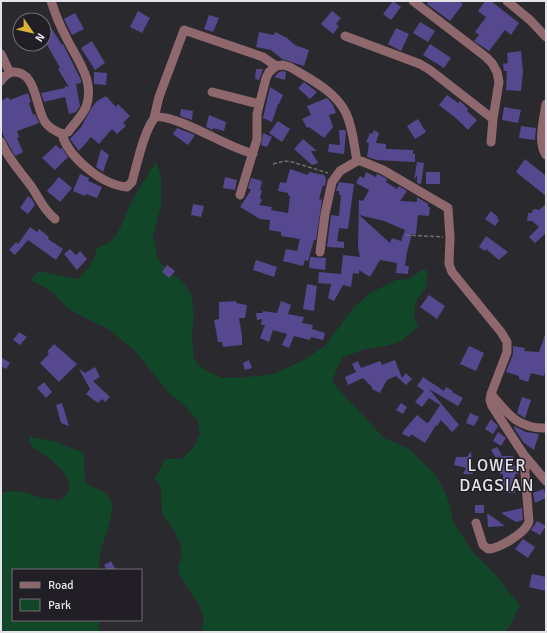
<svg xmlns="http://www.w3.org/2000/svg" width="547" height="633" font-family="Signika,sans-serif">
<style>
.green{fill:#124628}
.building{fill:#56488e;fill-rule:evenodd}
.lines{fill:none;stroke-linecap:round;stroke-linejoin:round}
.path{stroke:#6e6d72;stroke-width:1.5;stroke-dasharray:4 2;stroke-linecap:butt}
.minor{stroke:#8e686c;stroke-width:9}
.labels{text-anchor:middle;stroke-width:3;stroke-linejoin:round;paint-order:stroke}
.quarter-label{font-size:17px;letter-spacing:1px;fill:#e4e3e7;stroke:#211f25}
</style>
<rect width="100%" height="100%" fill="#2a292e"/>
<path class="green" d="M 156,162 L 161,175 L 161,206 L 153,236 L 158,259 L 166,269 L 183,282 L 191,294 L 194,318 L 192,334 L 194,359 L 204,370 L 222,378 L 247,377 L 273,374 L 304,360 L 326,345 L 353,308 L 370,293 L 396,280 L 408,279 L 424,269 L 428,273 L 426,287 L 416,301 L 414,316 L 418,327 L 400,342 L 387,346 L 366,349 L 343,357 L 338,366 L 332,382 L 384,438 L 408,448 L 435,474 L 444,490 L 449,503 L 453,521 L 464,539 L 471,550 L 495,574 L 520,606 L 506,632 L 203,632 L 202,628 L 204,618 L 200,607 L 179,574 L 178,566 L 182,556 L 181,545 L 171,525 L 165,519 L 162,513 L 161,488 L 155,478 L 165,459 L 182,459 L 193,448 L 200,434 L 198,421 L 184,405 L 169,393 L 134,350 L 108,329 L 83,317 L 68,308 L 52,292 L 31,280 L 38,271 L 77,279 C 89,270 93,263 97,248 C 120,243 124,215 134,197 C 141,185 148,174 156,162 Z
M 30,437 L 54,441 L 84,453 L 85,482 C 91,488 104,489 109,497 C 121,514 94,549 100,570 L 13,570 L 13,620 L 100,620 L 99,625 L 100,632 L 1,632 L 1,493 L 13,491 L 25,492 L 41,498 L 60,500 C 62,498 65,496 67,494 C 79,476 41,452 30,445 Z"/>
<path class="building" d="M 393,1 L 401,7 L 391,20 L 383,14 Z
M 429,1 L 459,1 L 463,4 L 450,21 L 427,4 Z
M 485,1 L 491,1 L 519,23 L 511,35 L 505,30 L 489,51 L 474,41 L 479,35 L 475,32 L 486,17 L 478,11 Z
M 138,11 L 150,18 L 142,33 L 130,27 Z
M 332,11 L 341,18 L 336,24 L 339,26 L 333,34 L 321,24 Z
M 75,13 L 84,29 L 72,35 L 64,19 Z
M 209,15 L 219,18 L 213,32 L 204,29 Z
M 420,22 L 435,31 L 428,42 L 413,33 Z
M 50,26 L 62,45 L 63,44 L 81,80 L 81,83 L 76,84 L 80,106 L 76,112 L 69,114 L 65,97 L 44,102 L 41,93 L 65,88 L 65,86 L 69,87 L 58,69 L 60,68 L 44,39 L 44,29 Z
M 396,28 L 409,34 L 401,51 L 388,44 Z
M 259,32 L 274,35 L 275,32 L 287,38 L 295,45 L 309,50 L 304,66 L 282,59 L 271,50 L 256,47 Z
M 92,41 L 105,63 L 95,70 L 81,48 Z
M 430,44 L 451,58 L 444,68 L 423,55 Z
M 521,51 L 523,72 L 521,91 L 506,90 L 507,71 L 504,71 L 503,64 L 508,63 L 507,53 Z
M 256,69 L 263,69 L 259,80 L 255,79 Z
M 283,71 L 286,72 L 285,80 L 274,77 L 279,72 Z
M 94,72 L 107,73 L 106,85 L 94,84 Z
M 304,82 L 317,92 L 310,99 L 298,88 Z
M 270,87 L 283,95 L 279,104 L 278,104 L 272,122 L 263,118 Z
M 28,93 L 31,102 L 29,103 L 33,115 L 35,114 L 39,123 L 17,131 L 19,137 L 17,138 L 23,152 L 15,156 L 4,137 L 1,128 L 1,101 L 8,97 L 10,100 Z
M 447,95 L 458,103 L 460,101 L 468,109 L 467,111 L 477,120 L 468,130 L 457,119 L 439,105 Z
M 106,96 L 116,107 L 118,104 L 130,116 L 123,123 L 126,126 L 117,134 L 112,129 L 99,144 L 91,137 L 79,151 L 70,139 L 81,127 L 92,107 L 97,101 Z
M 327,98 L 333,105 L 336,113 L 329,115 L 333,127 L 324,138 L 309,127 L 307,128 L 302,119 L 311,115 L 307,106 Z
M 504,107 L 521,110 L 518,123 L 502,120 Z
M 181,109 L 193,111 L 192,120 L 180,116 Z
M 209,115 L 226,122 L 224,131 L 213,128 L 213,130 L 206,127 Z
M 418,119 L 426,132 L 415,139 L 407,126 Z
M 278,121 L 290,129 L 282,142 L 269,133 Z
M 521,126 L 536,128 L 535,140 L 519,138 Z
M 177,128 L 195,135 L 188,145 L 173,134 Z
M 339,130 L 345,130 L 346,132 L 344,154 L 328,152 L 329,144 L 340,145 Z
M 374,130 L 379,133 L 376,143 L 386,144 L 386,149 L 413,150 L 413,154 L 415,154 L 415,162 L 377,160 L 367,157 L 369,143 L 366,142 L 370,133 L 372,134 Z
M 263,133 L 272,137 L 267,147 L 261,145 Z
M 303,139 L 317,151 L 311,151 L 318,163 L 312,165 L 294,149 Z
M 56,145 L 60,149 L 62,148 L 68,157 L 55,170 L 42,158 Z
M 101,149 L 109,155 L 103,172 L 96,167 Z
M 525,159 L 546,176 L 546,196 L 516,172 Z
M 417,162 L 424,163 L 421,184 L 417,183 L 417,175 L 414,180 Z
M 290,169 L 308,175 L 309,172 L 324,175 L 326,179 L 325,186 L 323,185 L 319,199 L 322,200 L 316,240 L 314,240 L 308,261 L 305,260 L 303,266 L 283,261 L 286,249 L 297,251 L 300,239 L 281,236 L 281,232 L 269,230 L 270,220 L 260,219 L 240,207 L 251,190 L 248,188 L 251,178 L 262,181 L 260,190 L 262,190 L 260,198 L 262,200 L 259,205 L 272,207 L 271,210 L 288,213 L 290,196 L 288,195 L 288,193 L 278,191 L 280,182 L 286,183 Z
M 366,172 L 376,177 L 377,174 L 380,175 L 387,179 L 386,182 L 397,189 L 399,186 L 407,191 L 400,201 L 417,202 L 417,197 L 428,204 L 428,207 L 430,207 L 429,216 L 418,215 L 416,234 L 412,234 L 407,252 L 405,266 L 409,266 L 408,274 L 396,273 L 397,263 L 380,260 L 370,277 L 359,270 L 359,274 L 353,273 L 351,287 L 343,285 L 334,301 L 328,298 L 331,284 L 318,283 L 319,272 L 341,274 L 343,255 L 360,257 L 358,247 L 359,200 L 363,201 L 369,190 L 356,183 L 360,176 L 364,178 ZM 359,215 L 384,221 L 405,230 L 401,241 L 392,238 L 390,243 Z
M 426,172 L 440,172 L 440,184 L 426,184 Z
M 80,174 L 89,178 L 88,181 L 102,187 L 97,198 L 86,194 L 85,196 L 73,191 Z
M 59,177 L 72,188 L 60,202 L 47,191 Z
M 225,177 L 237,180 L 235,190 L 223,188 Z
M 339,182 L 354,184 L 348,229 L 339,228 L 337,241 L 344,242 L 344,248 L 327,247 L 331,215 L 339,216 L 341,195 L 339,195 L 339,191 L 336,191 Z
M 28,196 L 32,199 L 35,205 L 28,214 L 20,208 Z
M 193,204 L 204,206 L 201,217 L 191,215 Z
M 546,204 L 546,233 L 535,243 L 529,237 L 539,227 L 532,221 L 527,221 L 528,213 L 532,213 L 533,209 L 539,210 Z
M 491,211 L 498,217 L 497,218 L 499,220 L 495,226 L 485,219 Z
M 30,227 L 37,232 L 39,229 L 49,237 L 48,239 L 63,249 L 56,260 L 28,240 L 15,255 L 9,250 L 16,242 L 18,244 Z
M 486,236 L 508,252 L 499,260 L 486,249 L 485,251 L 479,247 Z
M 70,249 L 76,255 L 80,251 L 87,259 L 77,270 L 64,254 Z
M 310,257 L 326,258 L 325,270 L 309,268 Z
M 256,260 L 277,267 L 274,277 L 253,270 Z
M 167,265 L 175,271 L 169,278 L 162,272 Z
M 307,284 L 317,286 L 314,311 L 303,309 Z
M 429,295 L 445,306 L 437,319 L 420,307 Z
M 236,301 L 236,303 L 247,305 L 245,318 L 239,318 L 242,336 L 242,345 L 223,347 L 222,342 L 218,342 L 214,320 L 219,319 L 219,302 Z
M 281,301 L 291,305 L 288,314 L 304,317 L 302,323 L 313,325 L 312,329 L 325,333 L 323,340 L 311,337 L 310,340 L 294,336 L 289,348 L 282,345 L 287,334 L 273,330 L 269,342 L 260,338 L 265,325 L 261,325 L 262,319 L 257,320 L 256,313 L 263,313 L 263,311 L 277,313 Z
M 19,332 L 27,337 L 20,345 L 13,340 Z
M 545,335 L 546,335 L 546,368 L 544,376 L 531,373 L 528,382 L 519,379 L 519,376 L 506,372 L 513,354 L 513,346 L 525,348 L 524,351 L 539,352 Z
M 54,344 L 77,364 L 59,382 L 40,363 L 49,354 L 47,352 Z
M 469,346 L 484,353 L 476,371 L 460,364 Z
M 1,357 L 10,363 L 6,369 L 1,366 Z
M 249,360 L 252,368 L 245,370 L 243,363 Z
M 395,360 L 402,378 L 406,373 L 412,379 L 406,385 L 396,376 L 387,380 L 380,393 L 372,389 L 372,387 L 363,378 L 348,385 L 345,377 L 356,372 L 352,364 L 358,361 L 361,368 L 380,361 L 382,365 Z
M 95,367 L 100,377 L 93,381 L 110,397 L 105,402 L 102,399 L 98,403 L 86,394 L 90,389 L 79,369 L 85,373 Z
M 423,377 L 444,391 L 446,387 L 453,391 L 452,392 L 463,398 L 458,406 L 429,389 L 459,425 L 452,432 L 441,420 L 437,426 L 436,425 L 425,443 L 411,434 L 410,437 L 402,434 L 404,430 L 417,415 L 427,423 L 429,422 L 440,405 L 429,398 L 422,407 L 415,402 L 424,391 L 417,386 Z
M 44,382 L 52,392 L 46,398 L 37,388 Z
M 522,397 L 531,400 L 525,418 L 517,413 Z
M 62,403 L 69,426 L 61,423 L 58,412 L 56,405 Z
M 401,403 L 407,407 L 403,414 L 396,410 Z
M 470,413 L 479,417 L 474,426 L 466,423 Z
M 491,419 L 498,426 L 493,434 L 485,429 Z
M 514,426 L 526,432 L 539,434 L 534,450 L 524,443 L 514,428 Z
M 498,432 L 506,438 L 501,446 L 493,441 Z
M 497,447 L 502,455 L 496,458 L 491,450 Z
M 471,451 L 473,474 L 463,474 L 466,468 L 454,465 L 456,457 L 467,457 Z
M 500,456 L 513,456 L 512,466 L 518,466 L 518,474 L 515,474 L 515,493 L 507,493 L 507,490 L 503,490 L 503,474 L 500,474 Z
M 544,489 L 546,498 L 535,503 L 533,493 Z
M 475,505 L 484,505 L 484,513 L 475,513 Z
M 522,508 L 523,520 L 516,522 L 501,513 Z
M 487,513 L 505,526 L 488,527 Z
M 537,521 L 546,526 L 540,535 L 531,530 Z
M 523,539 L 535,547 L 528,558 L 515,549 Z
M 111,561 L 116,570 L 107,570 L 104,565 Z
M 532,574 L 546,577 L 546,591 L 529,587 Z"/>
<g class="lines">
<path class="path" d="M 273,164 L 285,161 L 292,162 L 328,173
M 406,235 L 443,237"/>
<path class="minor" d="M 51,1 C 55,13 59,24 65,35 C 75,57 96,80 86,107 C 82,116 74,124 68,132 L 62,134
M 413,1 L 486,57 L 492,63 L 497,72 L 499,82 L 493,119 L 491,142
M 507,1 L 530,20 L 546,37
M 345,36 L 420,64 L 430,70 L 493,119
M 1,54 L 10,73
M 1,81 C 4,76 7,73 13,72 C 37,71 35,107 45,122 C 49,128 55,131 62,134
M 212,92 L 259,104
M 546,104 C 544,119 537,142 546,155
M 154,118 L 159,97 L 184,30 L 263,57 L 276,66
M 62,134 C 68,157 102,185 127,187 L 132,182 C 136,168 145,125 156,117 C 173,115 213,138 230,145 C 238,149 246,151 253,154
M 1,142 C 8,159 20,171 31,186 C 40,199 42,208 55,219
M 240,195 L 257,139 L 257,114 L 266,78 L 269,72 L 276,66 L 283,65 L 290,67 C 310,79 335,91 346,113 C 353,128 354,146 357,161
M 320,252 L 325,214 L 332,182 L 340,171 L 357,161 L 361,161 L 383,170 L 448,208 L 450,237 L 449,264 L 452,272 L 501,332 L 507,342 L 507,352 L 491,394 L 490,400 L 492,406 L 524,455 L 546,481
M 491,394 C 507,413 518,429 546,428
M 476,523 L 483,545 L 488,549 C 499,549 527,532 529,521 L 525,473 L 524,455"/>
</g>
<g class="labels">
<g class="quarter-label">
<text x="497" y="471">LOWER<tspan x="497" dy="20">DAGSIAN</tspan></text>
</g>
</g>
<rect width="547" height="633" fill="none" stroke="#e4e3e7" stroke-width="4"/>
<rect x="12" y="569" width="130" height="52" fill="#211f25" stroke="#6f6d73"/>
<rect x="20" y="582" width="20" height="6" fill="#8e686c" stroke="#6f6d73"/>
<text x="48" y="589" font-size="12" fill="#e4e3e7">Road</text>
<rect x="20" y="599" width="20" height="12" fill="#124628" stroke="#6f6d73"/>
<text x="48" y="609" font-size="12" fill="#e4e3e7">Park</text>
<g transform="translate(32 32) rotate(124)"><circle r="19" fill="#211f25" stroke="#6f6d73"/>
<path d="M0-3L7 15L0 10L-7 15Z" fill="#dbb333"/>
<text y="-6" font-size="11" font-weight="bold" text-anchor="middle" fill="#e4e3e7">N</text>
</g>
</svg>
